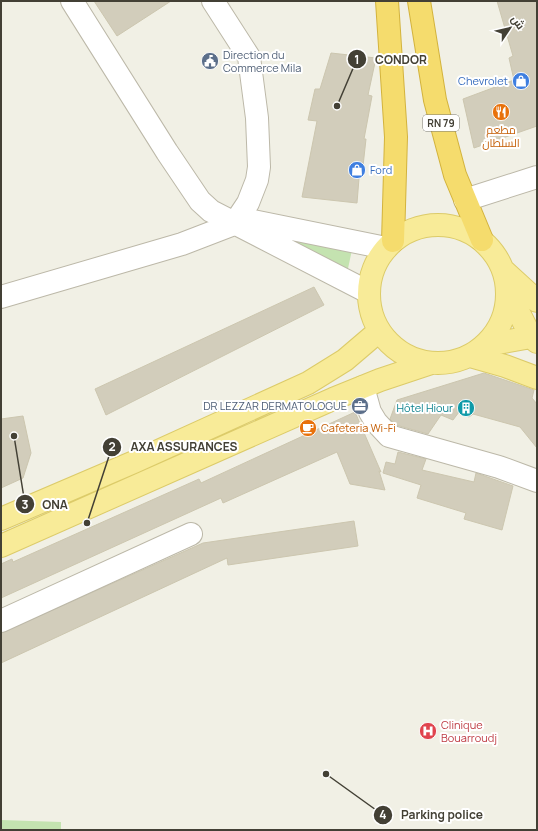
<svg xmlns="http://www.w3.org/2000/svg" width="538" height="831" font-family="Manrope,Cairo,sans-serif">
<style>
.green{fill:#c4e3b0}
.building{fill:#d2cdbb;stroke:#ccc6af}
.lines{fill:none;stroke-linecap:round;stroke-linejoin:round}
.minor-casing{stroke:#bcb8a8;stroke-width:24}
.major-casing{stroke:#dccb69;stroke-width:24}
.highway-casing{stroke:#d3b33d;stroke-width:24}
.minor{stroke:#fff;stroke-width:22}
.major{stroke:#f8eb98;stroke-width:22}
.highway{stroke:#f5dc6d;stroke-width:22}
.labels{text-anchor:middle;stroke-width:4;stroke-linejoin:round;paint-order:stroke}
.shield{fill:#fff;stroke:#7b7972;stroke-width:1}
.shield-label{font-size:10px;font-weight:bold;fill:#434035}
.service-label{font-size:11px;fill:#4e5e75;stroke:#fff;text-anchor:start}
.shop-label{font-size:11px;fill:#366cbe;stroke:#fff;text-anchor:end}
.food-label{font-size:11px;fill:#c56008;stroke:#fff}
.culture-label{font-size:11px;fill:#0d838f;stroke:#fff;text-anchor:end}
.health-label{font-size:11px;fill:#be3a42;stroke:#fff;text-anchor:start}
.leader{fill:none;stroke:#434035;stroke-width:1.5}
.callout-dot{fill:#434035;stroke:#fff;stroke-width:1.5}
.mark-label{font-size:12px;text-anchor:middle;font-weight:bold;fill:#fff}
.callout-label{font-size:12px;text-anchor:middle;font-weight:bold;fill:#434035;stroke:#fff;stroke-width:4;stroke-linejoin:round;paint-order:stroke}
</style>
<rect width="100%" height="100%" fill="#f1f0e5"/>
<path class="green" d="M 256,232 L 353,245 L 346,278 Z
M 1,820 L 61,822 L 61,830 L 1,830 Z"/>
<path class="building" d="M 94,1 L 171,1 L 117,36 Z
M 497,1 L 537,1 L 537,126 L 474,148 L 463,99 L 514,80 L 509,58 L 513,56 Z
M 331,53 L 376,58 L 368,95 L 372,96 L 364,139 L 366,139 L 363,166 L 360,166 L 357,203 L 302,197 L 317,121 L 308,120 L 315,89 L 320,89 Z
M 314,287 L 324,305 L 106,415 L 95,389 Z
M 484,373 L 534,390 L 532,398 L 537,404 L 537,448 L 520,427 L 473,414 L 469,417 L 459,412 L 453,420 L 441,415 L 428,434 L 396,425 L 390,419 L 397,400 Z
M 355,412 L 381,472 L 379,471 L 385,490 L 350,484 L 337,452 L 223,503 L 221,498 L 1,598 L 1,564 L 12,559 L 13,562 L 199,479 L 201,483 Z
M 23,416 L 31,453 L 23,478 L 1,488 L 1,419 Z
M 398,452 L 426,459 L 422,470 L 474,482 L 476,473 L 513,486 L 502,530 L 464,519 L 466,513 L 417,498 L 421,485 L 383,473 L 386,462 L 395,464 Z
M 354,521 L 358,546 L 228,565 L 227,558 L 1,663 L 1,633 L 203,543 Z"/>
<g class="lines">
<defs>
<path id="minor" d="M 72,1 L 167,152 L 200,201 L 211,211 L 368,292
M 465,200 L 537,177
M 238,218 L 386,248
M 1,297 L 182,244 L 234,224 L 248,203 L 257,180 L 259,167 L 257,118 L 249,57 L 213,1
M 363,387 L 370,412 L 376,422 L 389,436 L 499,467 L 537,481
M 1,621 L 191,534"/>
<path id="major" d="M369 294a69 69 0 1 1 138 0a69 69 0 1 1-138 0Z
M 504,271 L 537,301
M 508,291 L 531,337 L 537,342
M 486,345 L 531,337 L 537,338
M 470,356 L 505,366 L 537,378
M 1,519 L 134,462 L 308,383 L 345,360 L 379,331
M 1,546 L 333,399 L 380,380 L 431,363"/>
<path id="highway" d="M 387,1 L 396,137 L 393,241
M 419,1 L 435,100 L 455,175 L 482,240"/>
</defs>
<use href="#minor" class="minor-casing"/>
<use href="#major" class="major-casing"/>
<use href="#highway" class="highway-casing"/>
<use href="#minor" class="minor"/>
<use href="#major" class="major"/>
<use href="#highway" class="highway"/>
</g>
<defs>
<symbol id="civic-disc" viewBox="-11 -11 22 22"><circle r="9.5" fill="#5c6f8a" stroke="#fff"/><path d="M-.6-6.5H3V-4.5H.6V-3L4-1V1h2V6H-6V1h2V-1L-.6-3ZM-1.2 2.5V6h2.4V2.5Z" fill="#fff"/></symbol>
<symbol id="shop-disc" viewBox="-11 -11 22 22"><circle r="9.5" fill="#3f7fe0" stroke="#fff"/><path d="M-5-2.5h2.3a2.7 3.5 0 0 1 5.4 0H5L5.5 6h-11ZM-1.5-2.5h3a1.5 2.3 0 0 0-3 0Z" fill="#fff"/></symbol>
<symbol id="restaurant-disc" viewBox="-11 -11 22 22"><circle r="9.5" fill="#e8710a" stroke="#fff"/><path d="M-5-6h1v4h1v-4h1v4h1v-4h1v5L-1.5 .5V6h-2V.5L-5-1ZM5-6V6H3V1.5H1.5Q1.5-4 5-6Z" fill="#fff"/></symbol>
<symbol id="office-disc" viewBox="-11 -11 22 22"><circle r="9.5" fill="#5c6f8a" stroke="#fff"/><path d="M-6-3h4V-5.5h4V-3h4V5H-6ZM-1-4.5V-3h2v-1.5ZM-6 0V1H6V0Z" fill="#fff"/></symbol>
<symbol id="building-disc" viewBox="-11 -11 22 22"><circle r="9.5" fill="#0f9aa8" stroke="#fff"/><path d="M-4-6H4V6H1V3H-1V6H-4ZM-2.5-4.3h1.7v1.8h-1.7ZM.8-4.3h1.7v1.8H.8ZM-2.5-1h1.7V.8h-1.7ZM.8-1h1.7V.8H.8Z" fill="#fff"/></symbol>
<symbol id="cafe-disc" viewBox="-11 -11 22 22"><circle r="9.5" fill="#e8710a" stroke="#fff"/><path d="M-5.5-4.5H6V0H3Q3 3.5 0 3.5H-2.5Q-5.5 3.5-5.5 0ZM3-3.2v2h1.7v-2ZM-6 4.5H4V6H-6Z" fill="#fff"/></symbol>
<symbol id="hospital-disc" viewBox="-11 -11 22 22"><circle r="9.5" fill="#e0444e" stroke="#fff"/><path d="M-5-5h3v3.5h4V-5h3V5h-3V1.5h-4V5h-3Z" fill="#fff"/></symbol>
</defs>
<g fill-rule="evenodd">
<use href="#civic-disc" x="200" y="51" width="20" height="20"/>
<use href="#shop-disc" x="511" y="71" width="20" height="20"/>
<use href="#restaurant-disc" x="491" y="102" width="20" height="20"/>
<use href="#shop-disc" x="347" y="160" width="20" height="20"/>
<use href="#office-disc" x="350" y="396" width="20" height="20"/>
<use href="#building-disc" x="456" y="398" width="20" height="20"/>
<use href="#cafe-disc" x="298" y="418" width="20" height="20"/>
<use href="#hospital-disc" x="418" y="721" width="20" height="20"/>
</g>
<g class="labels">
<rect class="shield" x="423" y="115" width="36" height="16" rx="3"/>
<g class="shield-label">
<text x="441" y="127">RN 79</text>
</g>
<g class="service-label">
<text x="223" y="59">Direction du<tspan x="223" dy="13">Commerce Mila</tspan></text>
<text x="347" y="410" text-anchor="end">DR LEZZAR DERMATOLOGUE</text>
</g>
<g class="shop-label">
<text x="508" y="85">Chevrolet</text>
<text x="370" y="174" text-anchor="start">Ford</text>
</g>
<g class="food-label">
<text x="501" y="134">مطعم<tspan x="501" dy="13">السلطان</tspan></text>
<text x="321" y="432" text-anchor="start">Cafeteria Wi-Fi</text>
</g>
<g class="culture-label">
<text x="453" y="412">Hôtel Hiour</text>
</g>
<g class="health-label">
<text x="441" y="729">Clinique<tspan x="441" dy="13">Bouarroudj</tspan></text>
</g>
</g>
<path class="leader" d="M337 106L357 59M87 523L112 447M14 436L25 504M326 774L383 815"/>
<g class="callout-dot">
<circle cx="337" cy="106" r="4"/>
<circle cx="87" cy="523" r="4"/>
<circle cx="14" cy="436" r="4"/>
<circle cx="326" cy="774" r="4"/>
<circle cx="357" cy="59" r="10"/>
<circle cx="112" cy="447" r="10"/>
<circle cx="25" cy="504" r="10"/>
<circle cx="383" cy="815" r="10"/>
</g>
<g class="mark-label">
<text x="357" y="64">1</text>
<text x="112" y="451">2</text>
<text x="25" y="509">3</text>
<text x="383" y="819">4</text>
</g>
<g class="callout-label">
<text x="401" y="64">CONDOR</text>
<text x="184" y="451">AXA ASSURANCES</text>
<text x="55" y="509">ONA</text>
<text x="442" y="819">Parking police</text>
</g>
<rect width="538" height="831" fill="none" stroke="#434035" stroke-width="4"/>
<g transform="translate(510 28) rotate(55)" stroke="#ffffff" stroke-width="3" paint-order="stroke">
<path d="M0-3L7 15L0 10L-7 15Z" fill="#434035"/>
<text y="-6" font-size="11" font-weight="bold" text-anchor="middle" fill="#434035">ش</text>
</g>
</svg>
